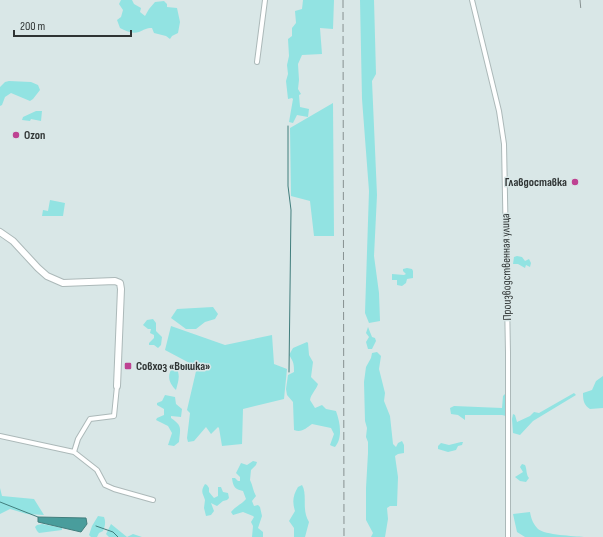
<svg xmlns="http://www.w3.org/2000/svg" width="603" height="537" font-family="'Sofia Sans Condensed',sans-serif">
<style>
.green{fill:#92e3e2}
.water{fill:#499d9c;stroke:#417e7d}
.lines{fill:none;stroke-linecap:round;stroke-linejoin:round}
.stream{stroke:#417e7d;stroke-width:1}
.street-casing{stroke:#acb9b9;stroke-width:6}
.secondary-casing{stroke:#acb9b9;stroke-width:8}
.street{stroke:#fff;stroke-width:4}
.secondary{stroke:#fff;stroke-width:6}
.rail{stroke:#879191;stroke-width:1;stroke-dasharray:8 4;stroke-linecap:butt}
.poi-dot{fill:#be4292;stroke:#d9e7e7;stroke-width:1.5}
.labels{text-anchor:middle;stroke-width:3;stroke-linejoin:round;paint-order:stroke}
.poi-label{font-size:12px;font-weight:bold;fill:#2f3434;stroke:#d9e7e7;text-anchor:start}
.street-label{font-size:12px;fill:#2f3434;stroke:#d9e7e7}
</style>
<rect width="100%" height="100%" fill="#d9e7e7"/>
<path class="green" d="M 121,0 L 132,0 L 134,4 L 141,8 L 140,12 L 145,16 L 149,9 L 155,2 L 164,1 L 167,4 L 167,7 L 177,8 L 180,22 L 178,33 L 172,36 L 170,39 L 166,36 L 154,33 L 152,28 C 146,28 144,30 139,32 C 132,34 126,31 120,28 L 117,20 L 121,17 L 123,10 L 119,4 Z
M 303,0 L 334,0 L 333,29 L 320,28 L 322,54 L 302,55 L 298,64 L 299,80 L 298,89 L 301,94 L 299,95 L 300,107 L 309,109 L 308,117 L 297,115 L 293,123 L 289,122 L 293,99 L 292,98 L 288,99 L 286,81 L 288,74 L 287,65 L 289,56 L 288,39 L 292,36 L 292,28 L 296,23 L 295,11 L 302,9 Z
M 360,0 L 374,0 L 376,74 L 372,81 L 377,195 L 374,256 L 379,293 L 380,321 L 369,323 L 365,313 L 369,191 L 362,99 Z
M 9,81 L 31,82 L 38,85 L 40,90 L 33,99 L 30,101 L 11,93 L 5,97 L 2,105 L 0,106 L 0,87 L 5,82 Z
M 333,103 L 334,236 L 314,236 L 310,201 L 291,196 L 290,128 Z
M 36,111 L 42,111 L 41,121 L 31,119 L 30,121 L 22,120 L 23,117 Z
M 50,200 L 65,203 L 63,216 L 42,216 L 43,210 L 48,211 Z
M 517,256 L 522,257 L 525,261 L 529,259 L 531,263 L 530,267 L 526,265 L 525,268 L 518,264 L 513,264 L 514,257 Z
M 407,268 L 412,269 L 413,271 L 413,278 L 407,279 L 406,283 L 402,286 L 397,285 L 397,280 L 392,280 L 392,274 L 404,275 L 406,274 L 403,271 L 403,269 Z
M 213,307 L 218,314 L 215,319 L 205,322 L 196,329 L 186,329 L 171,318 L 177,309 Z
M 153,319 L 156,323 L 156,331 L 162,337 L 161,345 L 158,348 L 154,345 L 149,345 L 149,343 L 154,338 L 154,335 L 150,333 L 151,329 L 148,329 L 143,325 L 147,320 Z
M 171,326 L 225,345 L 272,335 L 274,364 L 287,369 L 284,399 L 243,409 L 242,444 L 222,446 L 219,428 L 218,427 L 211,434 L 206,427 L 194,441 L 188,442 L 187,438 L 190,413 L 187,410 L 197,367 L 165,350 Z
M 368,327 L 372,337 L 375,338 L 376,341 L 372,349 L 368,349 L 366,342 L 369,337 L 366,333 Z
M 307,342 L 308,343 L 309,355 L 313,362 L 311,377 L 318,384 C 316,390 311,394 310,400 L 315,408 L 322,405 L 326,409 L 336,411 C 340,422 343,438 335,447 L 332,446 L 330,445 L 334,434 L 331,428 L 312,424 C 306,428 302,433 294,430 L 293,402 L 287,395 L 286,389 L 288,375 L 294,372 C 294,365 294,362 289,355 L 293,348 Z
M 377,352 L 381,356 L 379,369 L 385,393 L 384,401 L 390,416 L 393,444 L 396,447 L 398,443 L 402,441 L 404,445 L 404,453 L 398,454 L 395,456 L 398,477 L 397,506 L 390,506 L 387,508 L 388,519 L 385,537 L 371,537 L 373,533 L 366,520 L 366,488 L 368,453 L 368,442 L 366,437 L 367,428 L 365,421 L 364,382 L 366,367 L 371,358 L 372,353 Z
M 176,368 C 181,375 178,382 176,390 C 170,384 167,378 171,370 Z
M 603,376 L 603,408 L 590,409 C 584,405 583,401 583,393 L 592,390 L 596,381 Z
M 574,393 L 576,395 L 533,421 L 520,435 L 513,433 L 512,419 L 513,414 L 515,415 L 517,422 L 530,416 L 534,412 L 539,413 Z
M 505,394 L 507,397 L 506,416 L 502,415 L 465,415 L 465,420 L 458,415 L 451,414 L 450,408 L 454,406 L 502,408 L 503,396 Z
M 165,395 L 175,397 L 176,404 L 182,409 L 181,417 L 171,416 L 171,418 C 183,426 180,429 179,442 L 174,446 L 168,445 L 172,433 L 168,426 L 156,420 L 157,418 L 164,415 L 164,409 L 157,405 L 157,403 L 162,401 Z
M 461,442 L 463,442 L 462,445 L 458,446 L 456,450 L 448,452 L 438,449 L 438,446 L 441,443 L 449,445 Z
M 253,461 L 257,462 L 256,465 L 251,470 L 250,480 C 253,486 253,491 256,496 L 252,501 L 254,506 L 258,505 L 260,507 L 262,516 L 258,528 L 263,532 L 263,537 L 252,537 L 253,526 L 251,522 L 254,517 L 253,516 L 243,512 L 233,515 L 231,512 C 237,505 241,505 246,499 L 243,491 C 235,489 233,487 232,478 L 235,478 L 238,481 L 240,481 L 240,477 L 236,473 L 241,463 L 247,465 Z
M 522,464 L 525,465 C 527,469 526,475 529,478 L 526,482 L 520,481 L 515,477 L 523,472 L 520,467 Z
M 205,484 L 207,485 L 209,488 L 209,492 L 214,498 L 218,496 L 218,487 L 221,487 L 223,492 L 228,493 L 229,498 L 227,500 L 223,501 L 217,506 L 211,503 L 214,511 L 211,515 L 206,516 L 204,508 L 205,500 C 203,493 200,492 205,484 Z
M 302,485 C 308,495 301,509 309,522 L 305,537 L 294,537 L 294,528 L 289,521 L 295,511 C 292,502 293,495 298,487 Z
M 0,488 L 2,496 L 34,499 L 44,515 L 27,514 L 10,509 L 0,514 Z
M 530,512 C 531,518 533,524 538,529 C 545,535 574,536 584,537 L 525,537 L 517,532 L 513,514 Z
M 98,516 L 104,517 C 106,522 105,526 103,531 L 99,533 L 97,537 L 91,537 L 89,535 L 92,526 Z
M 42,524 L 62,528 L 62,530 L 39,533 L 37,531 L 35,527 L 37,525 Z
M 111,524 L 127,537 L 133,534 L 142,537 L 109,537 L 106,534 Z"/>
<path class="water" d="M 38,517 L 86,518 L 87,524 L 81,532 L 38,522 Z"/>
<g class="lines">
<path class="stream" d="M 288,126 L 288,186 L 291,210 L 289,372
M 0,502 L 38,517
M 96,526 L 113,532 L 118,537"/>
<defs>
<path id="street" d="M 472,0 L 499,111 L 504,144 L 508,352 L 508,537
M 257,62 L 265,0
M 0,436 L 74,452 L 97,470 L 105,485 L 114,489 L 153,500
M 74,452 L 78,439 L 90,419 L 114,416 L 117,386"/>
<path id="secondary" d="M 0,232 L 13,241 L 38,268 L 47,276 L 63,283 L 115,281 L 120,283 L 121,289 L 117,386"/>
</defs>
<use href="#street" class="street-casing"/>
<use href="#secondary" class="secondary-casing"/>
<use href="#street" class="street"/>
<use href="#secondary" class="secondary"/>
<path class="rail" d="M 343,0 L 344,537
M 580,0 L 581,11"/>
</g>
<g class="poi-dot">
<circle cx="16" cy="135" r="4"/>
<circle cx="575" cy="182" r="4"/>
<rect x="124" y="362" width="8" height="8" rx="2"/>
</g>
<g class="labels">
<g class="poi-label">
<text x="24" y="139">Ozon</text>
<text x="567" y="186" text-anchor="end">Главдоставка</text>
<text x="136" y="370">Совхоз «Вышка»</text>
</g>
<g class="street-label">
<text transform="translate(506 267) rotate(-91)" y="4">Производственная улица</text>
</g>
</g>
<path d="M14 30v6h117v-6" fill="none" stroke="#2f3434" stroke-width="2"/>
<text x="20" y="30" font-size="12" fill="#2f3434" stroke="#d9e7e7" stroke-width="3" paint-order="stroke">200 m</text>
</svg>
